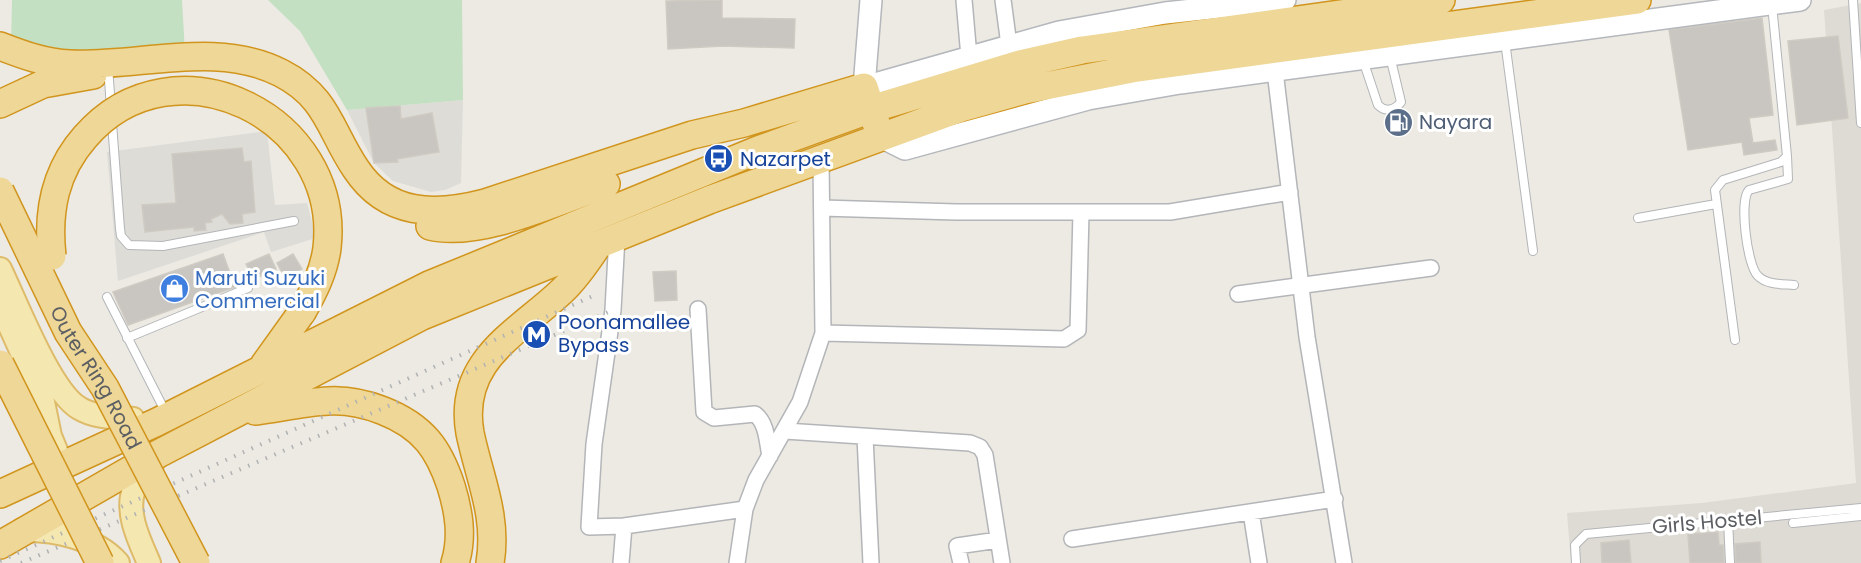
<svg xmlns="http://www.w3.org/2000/svg" width="1861" height="563" font-family="Poppins,sans-serif">
<style>
.industrial{fill:#dddcd7}
.education{fill:#dedbd4}
.green{fill:#c3e0c2}
.building{fill:#c9c6c2;stroke:#cfcbc2;stroke-width:1.5}
.lines{fill:none;stroke-linecap:round;stroke-linejoin:round}
.lane-casing{stroke:#b3b5b8;stroke-width:10}
.street-casing{stroke:#b3b5b8;stroke-width:18}
.secondary-casing{stroke:#b4b7bb;stroke-width:24}
.primary-casing{stroke:#debb6a;stroke-width:26}
.highway-casing{stroke:#d1951e;stroke-width:30}
.lane{stroke:#fff;stroke-width:8}
.street{stroke:#fff;stroke-width:15}
.secondary{stroke:#fff;stroke-width:21}
.primary{stroke:#f4e7b0;stroke-width:22}
.highway{stroke:#eed797;stroke-width:27}
.rail{stroke:#b1b2b2;stroke-width:4;stroke-dasharray:1.5 8;stroke-linecap:butt}
.highway-bridge-casing{stroke:#d1951e;stroke-width:30;stroke-linecap:butt}
.highway-bridge{stroke:#eed797;stroke-width:27}
.labels{text-anchor:middle;stroke-width:6;stroke-linejoin:round;paint-order:stroke}
.service-label{font-size:20px;fill:#4e5e75;stroke:#fff;text-anchor:start}
.transit-label{font-size:20px;fill:#164399;stroke:#fff;text-anchor:start}
.shop-label{font-size:20px;fill:#366cbe;stroke:#fff;text-anchor:start}
.street-label{font-size:20px;fill:#5b5e62;stroke:#fff}
</style>
<rect width="100%" height="100%" fill="#eceae3"/>
<path class="industrial" d="M 463,100 L 461,183 L 445,190 L 431,192 L 393,181 L 374,163 L 347,110 Z
M 267,131 L 275,205 L 307,203 L 316,238 L 271,252 L 264,232 L 118,281 L 107,152 Z"/>
<path class="education" d="M 1861,3 L 1861,563 L 1571,563 L 1567,513 L 1702,503 L 1856,483 L 1824,10 Z"/>
<path class="green" d="M 12,0 L 182,0 L 185,53 L 73,59 L 11,46 Z
M 268,0 L 462,0 L 463,100 L 347,110 L 300,31 Z"/>
<path class="building" d="M 722,0 L 722,18 L 795,19 L 794,48 L 723,46 L 668,49 L 666,1 Z
M 1762,18 L 1773,115 L 1749,118 L 1753,143 L 1775,140 L 1777,150 L 1744,155 L 1742,142 L 1688,150 L 1669,30 Z
M 1838,36 L 1848,118 L 1797,125 L 1788,41 Z
M 400,106 L 401,119 L 432,113 L 439,152 L 397,159 L 398,162 L 374,163 L 366,108 Z
M 242,148 L 244,162 L 251,161 L 255,212 L 242,214 L 243,223 L 230,224 L 222,214 L 211,219 L 212,222 L 205,223 L 206,230 L 194,231 L 194,227 L 145,232 L 142,205 L 176,203 L 172,154 Z
M 223,254 L 235,287 L 128,325 L 113,292 Z
M 269,254 L 276,269 L 254,279 L 246,264 Z
M 293,254 L 302,269 L 285,278 L 277,263 Z
M 676,271 L 677,300 L 655,301 L 653,272 Z
M 1718,532 L 1719,545 L 1723,545 L 1724,563 L 1690,563 L 1688,534 Z
M 1629,540 L 1631,563 L 1602,563 L 1601,543 Z
M 1760,542 L 1761,563 L 1736,563 L 1735,544 Z"/>
<g class="lines">
<defs>
<path id="lane" d="M 1853,0 L 1861,123
M 1505,41 L 1533,251
M 1363,60 L 1378,105 C 1386,113 1395,110 1401,102 L 1390,56
M 108,66 L 111,108
M 112,123 L 120,229 L 121,236 L 129,245 L 163,246 L 294,221
M 1787,156 L 1788,179 L 1749,190 C 1739,200 1747,266 1758,276 C 1767,285 1782,284 1794,285
M 1638,218 L 1716,204
M 107,297 L 166,413
M 127,338 L 248,288
M 1735,340 L 1715,190 L 1723,180 L 1781,162 L 1787,156 L 1772,5
M 1728,520 L 1730,563
M 1793,523 L 1861,516
M 1576,563 L 1575,545 L 1586,534 L 1861,508"/>
<path id="street" d="M 964,0 L 969,57
M 1003,0 L 1009,45
M 1275,71 L 1307,337 L 1344,563
M 822,208 L 956,212 L 1170,212 L 1290,192
M 617,236 L 613,310 L 594,444 L 589,527 L 624,526 L 745,509
M 1238,294 L 1431,268
M 698,309 L 704,412 L 714,418 L 755,414 C 767,423 767,442 770,456
M 823,333 L 1064,339 L 1078,330 L 1081,213
M 785,431 L 970,443 L 980,447 L 985,455 L 1002,563
M 865,437 L 871,563
M 1251,512 L 1259,563
M 1072,539 L 1335,499
M 621,563 L 624,526
M 737,563 L 745,509 L 756,480 L 800,402 L 823,333 L 821,160
M 961,563 L 957,546 L 998,540"/>
<path id="secondary" d="M 871,0 L 864,87 L 1059,32 L 1165,13 L 1285,0
M 881,137 L 905,149 L 1088,99 L 1180,83 L 1800,0"/>
<path id="primary" d="M 0,269 C 16,302 50,391 79,408 C 95,418 116,417 133,419
M 0,304 L 42,397 L 50,436 L 59,458
M 22,530 C 54,529 96,538 118,563
M 149,563 C 140,542 125,513 134,489 C 138,478 149,467 156,458"/>
<path id="highway" d="M 0,46 C 23,55 45,63 70,64 C 140,67 217,40 281,73 C 328,97 330,131 356,169 C 387,216 435,216 485,203 L 692,135 L 744,123 L 864,87 L 877,126
M 0,104 L 43,84 L 93,75
M 430,226 C 480,238 557,201 606,184
M 264,365 L 302,312
M 255,411 C 279,408 304,402 328,401 C 362,399 406,415 428,441 C 439,454 446,471 451,486 C 459,512 463,537 455,563
M 0,494 L 157,422 L 429,285 L 758,150 L 871,109 L 1020,64 L 1082,50 L 1441,0
M 0,545 L 158,454 L 422,316 L 709,200 L 961,108 L 1025,90 L 1137,68 L 1637,0
M 490,563 C 498,516 479,477 470,433 C 457,360 518,333 562,291 C 575,279 586,263 596,248"/>
</defs>
<use href="#lane" class="lane-casing"/>
<use href="#street" class="street-casing"/>
<use href="#secondary" class="secondary-casing"/>
<use href="#primary" class="primary-casing"/>
<use href="#highway" class="highway-casing"/>
<use href="#lane" class="lane"/>
<use href="#street" class="street"/>
<use href="#secondary" class="secondary"/>
<use href="#primary" class="primary"/>
<use href="#highway" class="highway"/>
<path class="rail" d="M 0,561 L 595,295
M 21,563 L 613,310"/>
<defs>
<g id="highway-bridge">
<path id="s1" d="M 0,191 L 68,332 L 105,388 L 196,563"/>
<path d="M 52,256 C 47,211 55,171 85,137 C 174,34 342,117 327,248 C 324,271 314,291 302,312"/>
<path d="M 0,364 L 100,563"/>
</g>
</defs>
<use href="#highway-bridge" class="highway-bridge-casing"/>
<use href="#highway-bridge" class="highway-bridge"/>
</g>
<defs>
<symbol id="fuel-disc" viewBox="-11 -11 22 22"><circle r="9.5" fill="#5c6f8a" stroke="#fff"/><path d="M-5.5-6h7V0h2V4h1.3V-2.5L3-4.5l.8-.8L6-3V5H2.5V1h-1V6h-7ZM-4.2-4.7v3.2H.2V-4.7Z" fill="#fff"/></symbol>
<symbol id="bus-disc" viewBox="-11 -11 22 22"><circle r="9.5" fill="#1a4fb4" stroke="#fff"/><path d="M-5-6H5V4H4V6H2V4H-2V6H-4V4H-5ZM-3.5-4V0h7V-4ZM-3.5 1.2v1.5H-2V1.2ZM2 1.2v1.5H3.5V1.2Z" fill="#fff"/></symbol>
<symbol id="shop-disc" viewBox="-11 -11 22 22"><circle r="9.5" fill="#3f7fe0" stroke="#fff"/><path d="M-5-2.5h2.3a2.7 3.5 0 0 1 5.4 0H5L5.5 6h-11ZM-1.5-2.5h3a1.5 2.3 0 0 0-3 0Z" fill="#fff"/></symbol>
<symbol id="metro-disc" viewBox="-11 -11 22 22"><circle r="9.5" fill="#1a4fb4" stroke="#fff"/><path d="M-5.5 5V-5H-3L0 0L3-5H5.5V5H3V-.5L0 4L-3-.5V5Z" fill="#fff"/></symbol>
</defs>
<g fill-rule="evenodd">
<use href="#fuel-disc" x="1382" y="106" width="33" height="33"/>
<use href="#bus-disc" x="702" y="142" width="33" height="33"/>
<use href="#shop-disc" x="158" y="272" width="33" height="33"/>
<use href="#metro-disc" x="520" y="318" width="33" height="33"/>
</g>
<g class="labels">
<g class="service-label">
<text x="1419" y="129">Nayara</text>
</g>
<g class="transit-label">
<text x="740" y="166">Nazarpet</text>
<text x="558" y="329">Poonamallee<tspan x="558" dy="23">Bypass</tspan></text>
</g>
<g class="shop-label">
<text x="195" y="285">Maruti Suzuki<tspan x="195" dy="23">Commercial</tspan></text>
</g>
<g class="street-label">
<text dy="7" stroke="none"><textPath href="#s1" startOffset="210">Outer Ring Road</textPath></text>
<text transform="translate(1707 522) rotate(-5)" y="7">Girls Hostel</text>
</g>
</g>
</svg>
